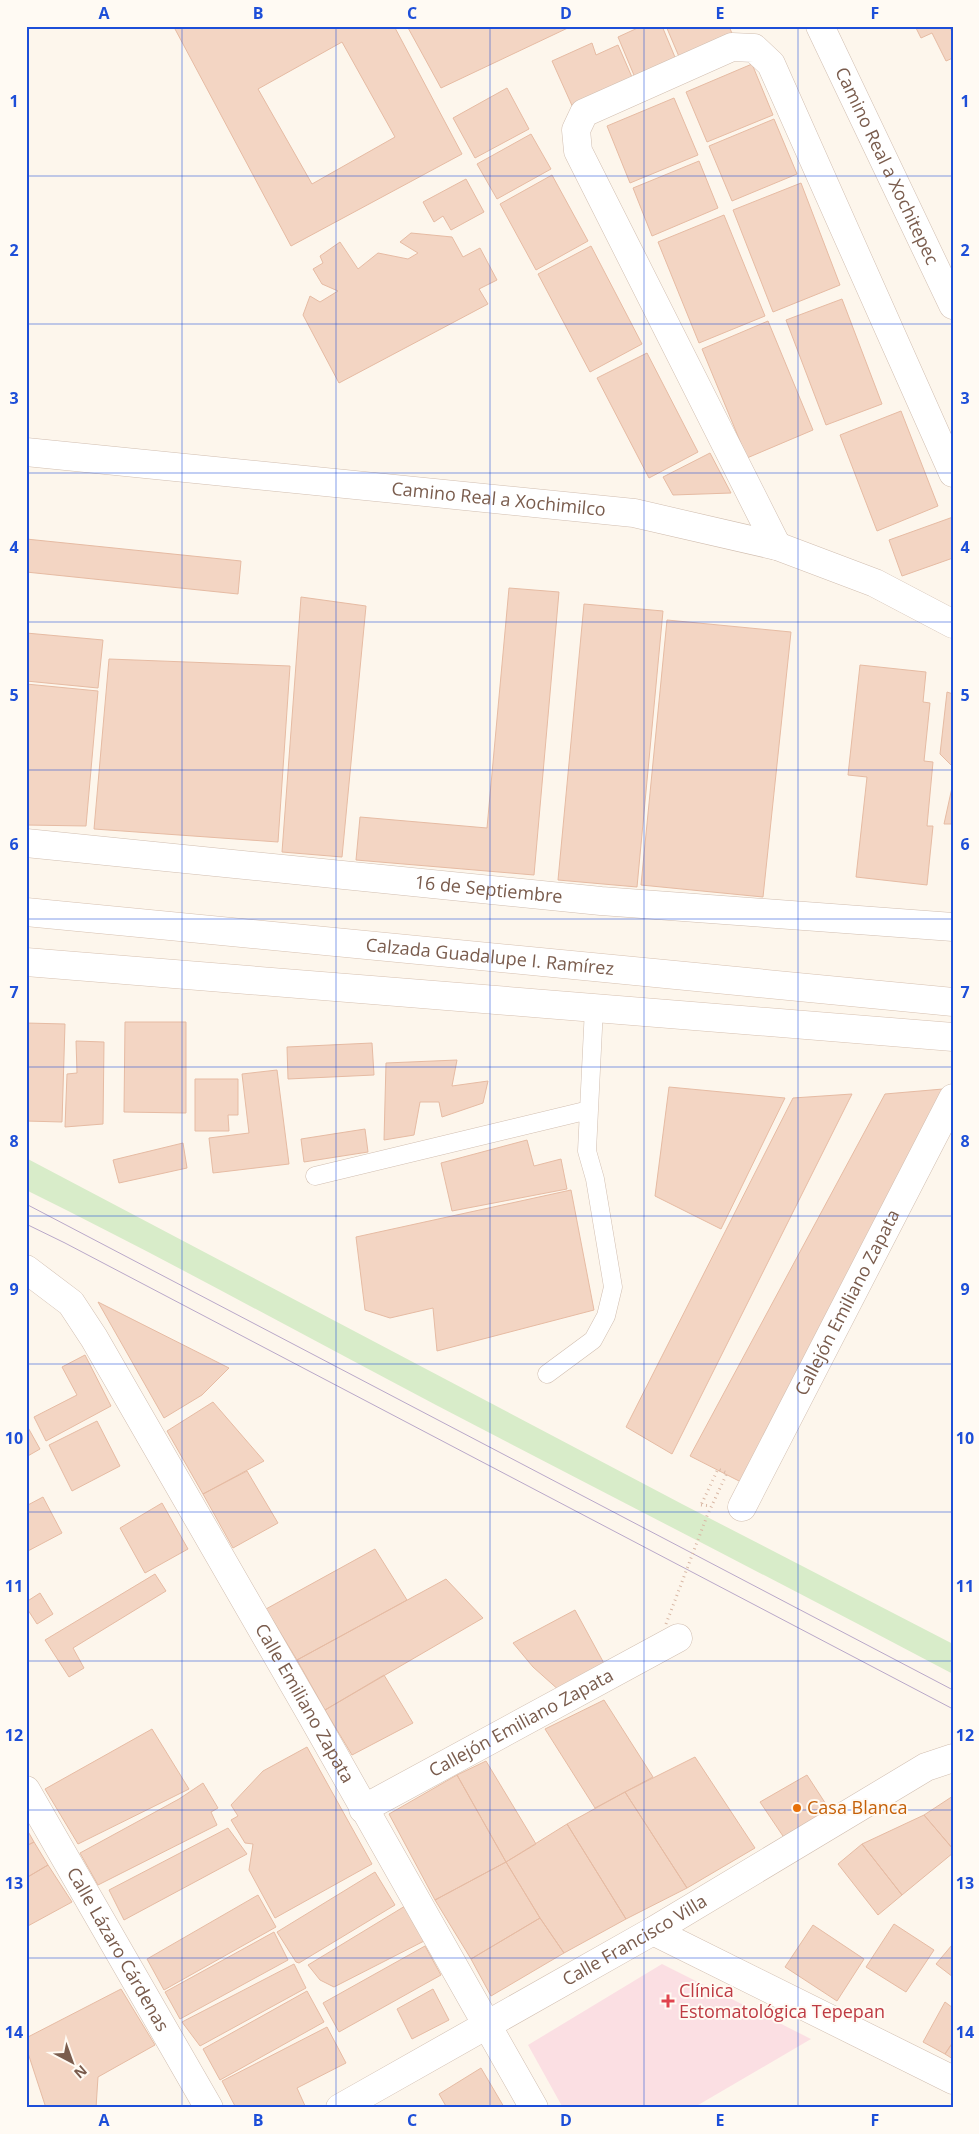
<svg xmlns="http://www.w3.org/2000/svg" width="979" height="2134" font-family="'Open Sans',sans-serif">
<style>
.medical{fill:#fbdfe3}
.green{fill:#d8ecc9}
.building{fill:#f3d5c3;stroke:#e6bba3;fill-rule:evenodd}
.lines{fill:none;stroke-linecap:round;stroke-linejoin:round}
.service-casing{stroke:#d1beb0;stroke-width:19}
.minor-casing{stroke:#d1beb0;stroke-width:29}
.secondary-casing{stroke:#d6c0b0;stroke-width:29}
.path{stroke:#d9b8a5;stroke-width:3;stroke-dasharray:1 4;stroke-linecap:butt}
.service{stroke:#fff;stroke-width:18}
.minor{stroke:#fff;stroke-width:28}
.secondary{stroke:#fff;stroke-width:28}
.tram{stroke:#b9a8c9;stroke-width:1}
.path-bridge{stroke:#d9b8a5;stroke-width:3;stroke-dasharray:1 4;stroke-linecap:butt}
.grid{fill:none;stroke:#1d4ed8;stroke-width:1;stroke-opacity:0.55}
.food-dot{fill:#e8710a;stroke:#fffaf3;stroke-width:2}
.health-dot{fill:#e0444e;stroke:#fffaf3;stroke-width:2}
.labels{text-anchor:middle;stroke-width:4;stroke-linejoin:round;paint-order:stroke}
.street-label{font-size:18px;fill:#7a5c4d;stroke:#fffaf3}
.food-label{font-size:18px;fill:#c56008;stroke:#fffaf3;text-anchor:start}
.health-label{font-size:18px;fill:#be3a42;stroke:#fffaf3;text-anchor:start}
.neatline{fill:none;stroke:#1d4ed8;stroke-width:2}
.grid-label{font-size:16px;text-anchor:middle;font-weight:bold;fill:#1d4ed8}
</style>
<rect width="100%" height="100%" fill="#fdf6ec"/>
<path class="medical" d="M 662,1964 L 811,2039 L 693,2108 L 563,2108 L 528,2045 Z"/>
<path class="green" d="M 26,1158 L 682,1504 L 953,1644 L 953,1674 C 781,1583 608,1495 436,1405 C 299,1333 164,1258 26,1190 Z"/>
<path class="building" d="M 179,26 L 394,26 L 462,154 L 291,246 L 175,29 ZM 342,42 L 395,137 L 312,184 L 258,89 Z
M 407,26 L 572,26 L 441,88 Z
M 642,26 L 662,26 L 677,62 L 636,80 L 618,37 Z
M 666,26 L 729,26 L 733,36 L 680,59 Z
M 915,26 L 949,26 L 953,34 L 953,58 L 946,61 L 932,33 L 921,38 Z
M 592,43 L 596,55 L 618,45 L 635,84 L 574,110 L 552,61 Z
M 752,64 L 773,115 L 707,142 L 686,92 Z
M 507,88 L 529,129 L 475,158 L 453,118 Z
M 674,98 L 698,155 L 630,183 L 607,126 Z
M 774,119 L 797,174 L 732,201 L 709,146 Z
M 531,134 L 551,169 L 497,199 L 477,164 Z
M 699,161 L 718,208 L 652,236 L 633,188 Z
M 552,175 L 588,241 L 536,270 L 500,204 Z
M 466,179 L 484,212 L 451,230 L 443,216 L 434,222 L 423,202 Z
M 801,183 L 840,285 L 773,312 L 733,210 Z
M 724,215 L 765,316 L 699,343 L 658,242 Z
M 411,233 L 452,237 L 463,257 L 480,248 L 497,280 L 479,289 L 488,304 L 339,383 L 303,315 L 310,296 L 320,302 L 338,291 L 322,284 L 313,269 L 323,263 L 320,256 L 340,242 L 358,269 L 378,253 L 408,259 L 418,253 L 400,242 Z
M 591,246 L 642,344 L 590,372 L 538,274 Z
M 842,299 L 882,404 L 826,425 L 786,320 Z
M 768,321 L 813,430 L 747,458 L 702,349 Z
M 647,353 L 698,452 L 649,478 L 597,378 Z
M 901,411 L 938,506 L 877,531 L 840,435 Z
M 710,453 L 731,493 L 673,495 L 663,477 Z
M 953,517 L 953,558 L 902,576 L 889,540 Z
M 26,539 L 241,561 L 238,594 L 26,572 Z
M 509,588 L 559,592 L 534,875 L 356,860 L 360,817 L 487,828 Z
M 301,597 L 366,606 L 342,857 L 282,852 Z
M 584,604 L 663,611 L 637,887 L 558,880 Z
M 667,620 L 791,632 L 763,897 L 641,885 Z
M 26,633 L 103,640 L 98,688 L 26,681 Z
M 109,659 L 290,666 L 278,842 L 94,829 Z
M 860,665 L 926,672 L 923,702 L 930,703 L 924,761 L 933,762 L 927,826 L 933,826 L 927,885 L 856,877 L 867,777 L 848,775 Z
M 26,684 L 98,691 L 86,826 L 26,825 Z
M 947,692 L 953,694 L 953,767 L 940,754 Z
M 953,783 L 953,824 L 944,824 Z
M 125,1022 L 186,1022 L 186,1113 L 124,1112 Z
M 26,1023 L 65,1024 L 62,1122 L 26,1121 Z
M 76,1041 L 104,1042 L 103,1124 L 65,1127 L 67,1074 L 77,1073 Z
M 372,1043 L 374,1075 L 288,1079 L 287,1047 Z
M 457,1060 L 452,1086 L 488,1081 L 483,1103 L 442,1117 L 439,1102 L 420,1102 L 414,1135 L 384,1140 L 386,1063 Z
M 277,1070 L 289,1164 L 213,1173 L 209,1138 L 249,1133 L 242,1074 Z
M 195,1079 L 238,1079 L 238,1115 L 228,1115 L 229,1131 L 195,1131 Z
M 669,1087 L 785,1098 L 721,1229 L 655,1196 Z
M 943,1089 L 741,1482 L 690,1456 L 885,1094 Z
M 852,1094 L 672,1454 L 626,1427 L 793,1098 Z
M 365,1129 L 368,1152 L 304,1162 L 301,1139 Z
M 527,1140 L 534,1166 L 561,1159 L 567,1189 L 452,1211 L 441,1163 Z
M 183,1143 L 187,1168 L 119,1183 L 113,1160 Z
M 571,1190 L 594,1310 L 437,1351 L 433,1308 L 390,1318 L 365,1310 L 356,1237 Z
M 98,1302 L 229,1368 L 202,1395 L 164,1418 Z
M 85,1355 L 111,1406 L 46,1441 L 34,1417 L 77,1395 L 62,1367 Z
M 213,1402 L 264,1461 L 203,1494 L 167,1431 Z
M 97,1421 L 120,1466 L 72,1491 L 49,1445 Z
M 26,1424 L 40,1449 L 26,1457 Z
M 247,1471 L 278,1523 L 233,1548 L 203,1494 Z
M 43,1497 L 62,1533 L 26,1552 L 26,1506 Z
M 162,1503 L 188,1549 L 145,1573 L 120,1528 Z
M 375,1549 L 407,1600 L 297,1660 L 266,1609 Z
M 155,1574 L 166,1591 L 73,1648 L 84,1668 L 69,1677 L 45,1640 Z
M 446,1579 L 483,1618 L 325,1710 L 297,1660 Z
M 40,1593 L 53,1614 L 37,1624 L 26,1607 L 26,1602 Z
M 575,1610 L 606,1667 L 561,1692 L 533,1667 L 513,1643 Z
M 384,1675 L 413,1723 L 352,1755 L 325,1710 Z
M 604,1700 L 653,1777 L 595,1808 L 545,1729 Z
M 152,1729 L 189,1789 L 78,1844 L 45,1789 Z
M 307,1747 L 372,1864 L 275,1918 L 249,1870 L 253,1844 L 245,1843 L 231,1820 L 238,1816 L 231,1805 L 263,1771 Z
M 695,1757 L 755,1848 L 687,1888 L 625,1792 Z
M 486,1761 L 536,1844 L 506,1862 L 457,1775 Z
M 457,1775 L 506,1862 L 435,1900 L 389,1814 Z
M 807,1775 L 833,1815 L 787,1842 L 760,1802 Z
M 203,1783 L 218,1808 L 211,1812 L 217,1825 L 98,1885 L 80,1853 L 179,1799 Z
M 625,1792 L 687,1888 L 626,1919 L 567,1824 Z
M 953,1796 L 953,1849 L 924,1815 Z
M 924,1815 L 953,1849 L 953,1853 L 902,1895 L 862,1844 Z
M 567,1824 L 626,1919 L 564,1953 L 540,1918 L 506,1862 Z
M 26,1828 L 34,1842 L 26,1846 Z
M 228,1828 L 247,1854 L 124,1920 L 109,1890 Z
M 34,1842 L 48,1865 L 26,1878 L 26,1846 Z
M 862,1844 L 902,1895 L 878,1915 L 838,1864 Z
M 506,1862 L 540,1918 L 471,1959 L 435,1900 Z
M 48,1865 L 72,1902 L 26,1927 L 26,1878 Z
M 375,1872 L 395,1905 L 299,1963 L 296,1962 L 277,1932 Z
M 258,1895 L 276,1927 L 164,1990 L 147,1959 Z
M 410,1903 L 428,1939 L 334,1987 L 320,1980 L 308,1965 Z
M 540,1918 L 564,1953 L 491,1996 L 471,1959 Z
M 894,1924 L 934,1950 L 906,1992 L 866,1967 Z
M 813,1925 L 864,1959 L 837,2001 L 785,1967 Z
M 274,1932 L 288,1960 L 180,2019 L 165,1992 Z
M 952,1945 L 953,1946 L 953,1977 L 936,1964 Z
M 425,1946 L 441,1975 L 339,2032 L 323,2003 Z
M 294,1964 L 306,1988 L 200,2046 L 182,2022 Z
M 121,1989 L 155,2045 L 98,2077 L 96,2108 L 46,2108 L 26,2047 L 26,2038 Z
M 433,1989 L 449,2020 L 412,2039 L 397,2009 Z
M 307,1991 L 324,2022 L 220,2080 L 203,2049 Z
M 945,2002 L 953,2008 L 953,2042 L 945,2054 L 923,2042 Z
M 327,2027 L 346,2063 L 297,2088 L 306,2108 L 236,2108 L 222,2081 Z
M 953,2042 L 953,2059 L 945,2054 Z
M 481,2068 L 504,2107 L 447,2108 L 439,2094 Z"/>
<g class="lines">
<defs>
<path id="service" d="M 315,1176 L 589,1110
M 547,1374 L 593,1340 L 606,1316 L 613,1287 L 595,1179 L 587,1151 L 594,1008"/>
<g id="minor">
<path id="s1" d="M 820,26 L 953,305"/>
<path id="s2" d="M 26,452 L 634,513 L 777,546 L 875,583 L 953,624"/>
<path d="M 777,546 L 578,151 L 576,130 L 584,113 L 732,47 L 754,48 L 771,64 L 953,473"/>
<path id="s3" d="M 26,843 L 601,901 L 953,927"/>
<path id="s4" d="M 26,1269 L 71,1303 L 94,1338 L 312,1716 L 534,2108"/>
<path id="s5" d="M 742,1507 L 953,1098"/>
<path id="s6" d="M 26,1790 L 209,2108"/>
<path id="s7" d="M 363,1809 L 678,1638"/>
<path d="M 653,1931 L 953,2080"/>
<path id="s8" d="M 340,2108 L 653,1931 L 926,1767 L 953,1758"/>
</g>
<g id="secondary">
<path id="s9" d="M 26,912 L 953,1002"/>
<path d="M 26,962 L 953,1037"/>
</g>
</defs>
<use href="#service" class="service-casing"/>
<use href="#minor" class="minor-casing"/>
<use href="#secondary" class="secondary-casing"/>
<path class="path" d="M 701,1505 L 711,1506"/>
<use href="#service" class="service"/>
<use href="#minor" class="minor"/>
<use href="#secondary" class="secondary"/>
<path class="tram" d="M 26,1204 L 953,1690
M 26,1224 L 65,1243 L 953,1709"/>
<path class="path-bridge" d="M 666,1624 L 707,1516 L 727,1473 L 718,1469 L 701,1505"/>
</g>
<path class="grid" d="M 182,26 L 182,2108M 336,26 L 336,2108M 490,26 L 490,2108M 644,26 L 644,2108M 798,26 L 798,2108M 26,176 L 953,176M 26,324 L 953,324M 26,473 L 953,473M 26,622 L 953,622M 26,770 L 953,770M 26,919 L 953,919M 26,1067 L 953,1067M 26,1216 L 953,1216M 26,1364 L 953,1364M 26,1512 L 953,1512M 26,1661 L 953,1661M 26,1810 L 953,1810M 26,1958 L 953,1958"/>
<circle class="food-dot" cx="797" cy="1808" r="5"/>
<path class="health-dot" d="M665.5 1993.5h5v5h5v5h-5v5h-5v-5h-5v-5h5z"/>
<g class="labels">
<g class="street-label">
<text dy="6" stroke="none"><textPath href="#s1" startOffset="155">Camino Real a Xochitepec</textPath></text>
<text dy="6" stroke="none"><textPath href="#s2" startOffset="475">Camino Real a Xochimilco</textPath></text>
<text dy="6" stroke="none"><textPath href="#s3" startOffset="465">16 de Septiembre</textPath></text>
<text dy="6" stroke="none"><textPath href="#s9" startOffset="466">Calzada Guadalupe I. Ramírez</textPath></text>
<text dy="6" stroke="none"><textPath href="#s5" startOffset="230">Callejón Emiliano Zapata</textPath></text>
<text dy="6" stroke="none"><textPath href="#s4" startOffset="520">Calle Emiliano Zapata</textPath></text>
<text dy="6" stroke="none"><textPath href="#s7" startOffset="180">Callejón Emiliano Zapata</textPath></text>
<text dy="6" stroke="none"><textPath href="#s8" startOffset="339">Calle Francisco Villa</textPath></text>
<text dy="6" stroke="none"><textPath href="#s6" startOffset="184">Calle Lázaro Cárdenas</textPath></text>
</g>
<g class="food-label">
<text x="807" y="1814">Casa Blanca</text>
</g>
<g class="health-label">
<text x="679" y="1997">Clínica<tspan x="679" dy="21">Estomatológica Tepepan</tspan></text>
</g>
</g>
<rect width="979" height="2134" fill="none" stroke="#fffaf3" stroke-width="55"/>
<g transform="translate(72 2062) rotate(139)" stroke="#fffaf3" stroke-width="4" paint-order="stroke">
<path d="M0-4L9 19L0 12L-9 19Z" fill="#7a5c4d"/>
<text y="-8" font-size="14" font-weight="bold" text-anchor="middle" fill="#7a5c4d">N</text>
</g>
<rect x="28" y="28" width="924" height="2078" class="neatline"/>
<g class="grid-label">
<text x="104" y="19">A</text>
<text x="258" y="19">B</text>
<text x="412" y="19">C</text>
<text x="566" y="19">D</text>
<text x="720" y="19">E</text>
<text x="875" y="19">F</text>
<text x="14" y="107">1</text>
<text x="965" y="107">1</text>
<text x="14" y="256">2</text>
<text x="965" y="256">2</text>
<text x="14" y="404">3</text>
<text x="965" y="404">3</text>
<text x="14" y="553">4</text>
<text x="965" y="553">4</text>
<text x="14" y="701">5</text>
<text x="965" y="701">5</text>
<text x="14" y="850">6</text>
<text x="965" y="850">6</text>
<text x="14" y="998">7</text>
<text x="965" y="998">7</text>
<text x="14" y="1147">8</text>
<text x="965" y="1147">8</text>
<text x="14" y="1295">9</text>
<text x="965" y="1295">9</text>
<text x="14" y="1444">10</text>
<text x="965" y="1444">10</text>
<text x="14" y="1592">11</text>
<text x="965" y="1592">11</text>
<text x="14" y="1741">12</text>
<text x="965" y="1741">12</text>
<text x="14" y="1889">13</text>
<text x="965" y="1889">13</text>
<text x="14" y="2038">14</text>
<text x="965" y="2038">14</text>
<text x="104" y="2126">A</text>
<text x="258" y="2126">B</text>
<text x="412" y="2126">C</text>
<text x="566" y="2126">D</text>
<text x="720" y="2126">E</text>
<text x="875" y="2126">F</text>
</g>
</svg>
